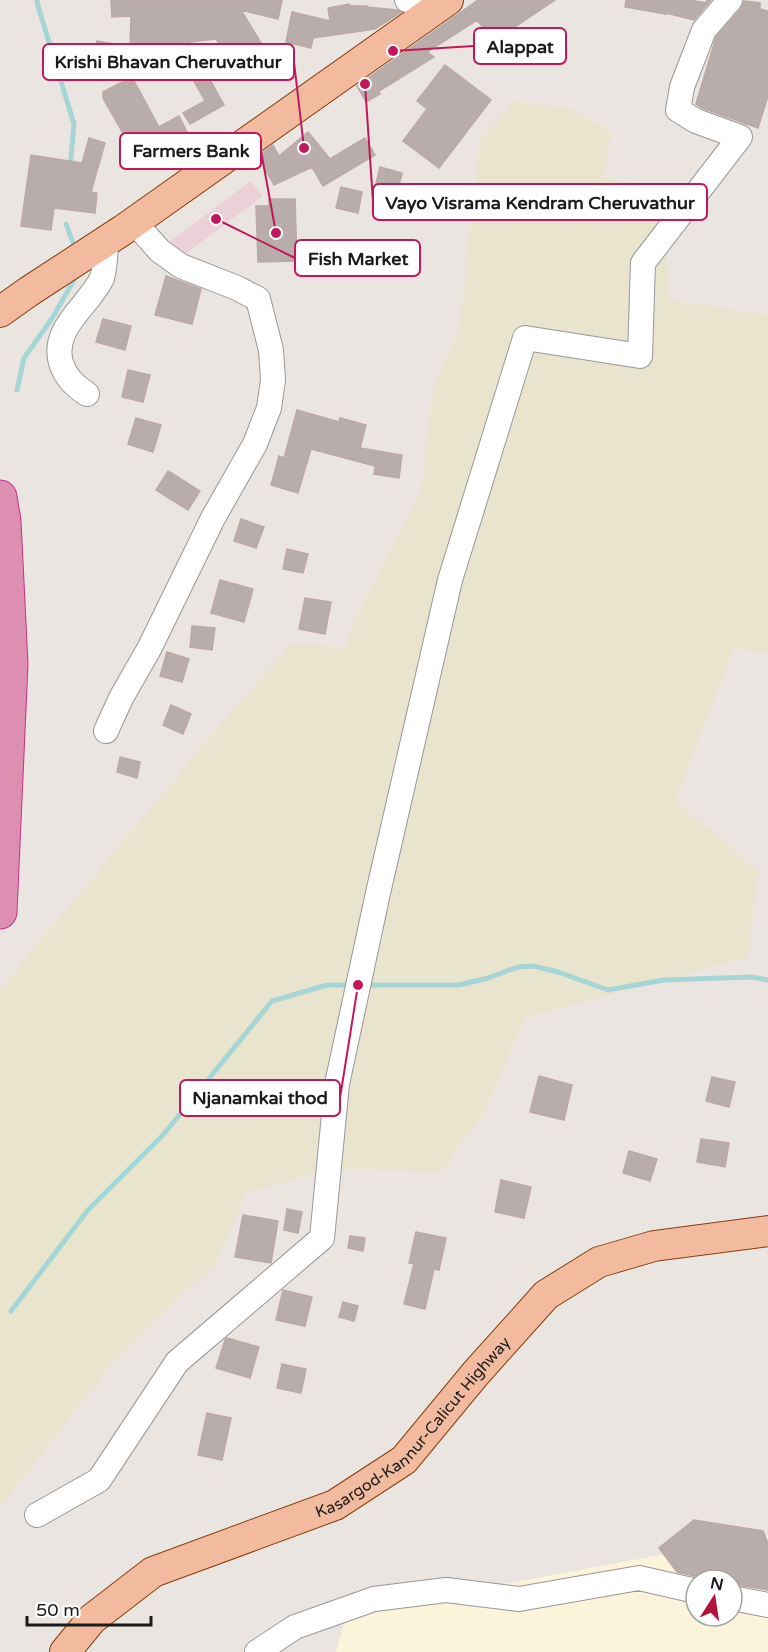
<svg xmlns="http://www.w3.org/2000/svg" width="768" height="1652" font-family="'Varela Round',sans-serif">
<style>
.commercial{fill:#ebd1d7}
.education{fill:#fbf3da;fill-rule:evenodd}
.farmland{fill:#e9e4cd}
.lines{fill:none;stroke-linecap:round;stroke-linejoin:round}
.stream{stroke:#a5d6d5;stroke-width:5}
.building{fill:#b8adab;stroke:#bca9a5;stroke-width:1.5}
.minor-casing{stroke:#989898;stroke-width:26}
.major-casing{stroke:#843f0d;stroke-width:32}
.highway-casing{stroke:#c43389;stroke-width:35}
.minor{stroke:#fff;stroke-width:24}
.major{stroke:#f2ba9f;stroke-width:30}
.highway{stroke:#dd8fb1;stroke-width:33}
.labels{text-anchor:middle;stroke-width:5;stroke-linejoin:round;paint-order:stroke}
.street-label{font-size:16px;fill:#1b1b1b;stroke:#fff}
.leader{fill:none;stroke:#c2185b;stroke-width:2}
.callout-dot{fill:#c2185b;stroke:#fff;stroke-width:2}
.callout{fill:#fff;stroke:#c2185b;stroke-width:2}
.callout-label{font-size:18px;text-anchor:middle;font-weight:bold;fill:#1b1b1b}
</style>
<rect width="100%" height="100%" fill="#ebe5e1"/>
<path class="commercial" d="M 251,181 L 263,196 L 181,257 L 169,242 Z"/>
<path class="education" d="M 768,1535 L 768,1652 L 336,1652 L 347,1613 ZM 696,1580 L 732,1580 L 732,1616 L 696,1616 Z"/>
<path class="farmland" d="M 514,101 L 571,109 L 612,132 L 603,177 L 669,191 L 667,261 L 669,300 L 768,315 L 768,652 L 734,649 L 675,800 L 758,871 L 748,957 L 524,1018 L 485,1112 L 441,1171 L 331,1169 L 246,1193 L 216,1263 L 112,1364 L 0,1507 L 0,989 L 234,708 L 292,643 L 345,648 L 356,617 L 421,491 L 433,387 L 459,330 L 480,139 Z"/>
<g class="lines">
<path class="stream" d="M 37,0 L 38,6 L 74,124 L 70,168
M 66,224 L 76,251
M 17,390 L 24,358 L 53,317 L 76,276
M 364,985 L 459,985 L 488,978 L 518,967 L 533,966 L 558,972 L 608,990 L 664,980 L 752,977 L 768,980
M 11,1311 L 88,1210 L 163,1135 L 272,1001 L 327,985 L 352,985"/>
</g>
<path class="building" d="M 111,0 L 282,0 L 278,19 L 241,10 L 269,56 L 238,75 L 216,39 L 189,42 L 224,105 L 190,124 L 183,113 L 205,101 L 175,48 L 144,51 L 130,50 L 131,16 L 112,17 Z
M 478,0 L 555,0 L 494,41 L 477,20 L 427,52 L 434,57 L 379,91 L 380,94 L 366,102 L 357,86 Z
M 626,0 L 689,0 L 706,3 L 707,0 L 711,0 L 694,20 L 666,13 L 666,14 L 625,7 Z
M 744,1 L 760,3 L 760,9 L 768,11 L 768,96 L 758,128 L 702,108 L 696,104 L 716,37 L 741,9 Z
M 349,4 L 350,6 L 367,6 L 367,7 L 397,10 L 401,12 L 375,29 L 313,38 L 311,48 L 286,42 L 292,12 L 330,21 L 328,8 Z
M 97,41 L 113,44 L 119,54 L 116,71 L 93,67 Z
M 445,65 L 491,100 L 439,168 L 403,141 L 427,109 L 417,101 Z
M 128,79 L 133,79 L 159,127 L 179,116 L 187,132 L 179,136 L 183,141 L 171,148 L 172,151 L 142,167 L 103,98 L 103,92 Z
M 308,132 L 330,159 L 365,138 L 375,155 L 323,186 L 312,167 L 274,185 L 258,156 L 273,145 L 279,156 Z
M 89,138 L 105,143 L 91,192 L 97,193 L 95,213 L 54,208 L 51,230 L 21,226 L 31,155 L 82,163 Z
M 380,167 L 402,173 L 395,202 L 373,196 Z
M 341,187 L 362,192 L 358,213 L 336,208 Z
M 269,199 L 295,199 L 297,261 L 258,262 L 256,206 L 269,206 Z
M 166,276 L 201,289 L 192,324 L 155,315 Z
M 103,319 L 131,326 L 125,350 L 96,342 Z
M 128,370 L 150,375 L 143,402 L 122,397 Z
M 297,410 L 339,422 L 340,418 L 366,425 L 360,448 L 402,455 L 399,478 L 374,474 L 375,466 L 311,449 L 298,493 L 271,485 L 279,456 L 284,458 Z
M 136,418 L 161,425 L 153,452 L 128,444 Z
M 168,471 L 200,491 L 188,510 L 156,490 Z
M 241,519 L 264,527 L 256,548 L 234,541 Z
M 287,549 L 308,554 L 303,573 L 283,569 Z
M 220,580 L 253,589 L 244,622 L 211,613 Z
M 305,598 L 331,602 L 325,634 L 299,629 Z
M 192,626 L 215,628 L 212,650 L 190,647 Z
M 167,652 L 189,659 L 182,682 L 160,676 Z
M 171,705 L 191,714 L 183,734 L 163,725 Z
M 120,757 L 140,762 L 137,778 L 117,772 Z
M 539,1076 L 572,1085 L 564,1120 L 530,1112 Z
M 712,1077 L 735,1082 L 729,1107 L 706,1101 Z
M 701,1139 L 729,1143 L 725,1167 L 697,1162 Z
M 629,1151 L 657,1159 L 650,1181 L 623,1173 Z
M 501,1180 L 531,1187 L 524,1218 L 495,1212 Z
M 287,1209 L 302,1212 L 298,1233 L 284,1230 Z
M 243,1215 L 278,1221 L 271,1263 L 235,1257 Z
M 416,1232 L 446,1238 L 439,1270 L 434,1269 L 425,1309 L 404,1304 L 414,1264 L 409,1263 Z
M 350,1236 L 365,1238 L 363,1251 L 348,1248 Z
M 283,1290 L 312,1297 L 305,1326 L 276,1320 Z
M 343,1302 L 358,1306 L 354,1321 L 339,1317 Z
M 227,1338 L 259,1347 L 250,1378 L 216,1368 L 225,1340 Z
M 282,1364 L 306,1369 L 301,1393 L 277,1388 Z
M 207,1413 L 231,1418 L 222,1460 L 198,1455 Z
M 694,1520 L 763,1531 L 768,1543 L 768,1590 L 732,1584 L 732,1580 L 705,1580 L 699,1577 L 677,1572 L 659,1548 Z"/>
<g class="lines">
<defs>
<path id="minor" d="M 407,0 L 443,4
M 87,394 C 75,386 66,378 61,363 C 51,328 88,307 102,278 C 105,270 105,251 107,241
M 106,731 L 121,698 L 149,649 L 213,518 L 255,444 L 269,408 L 273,380 L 271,350 L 258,299 L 237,288 L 181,266 L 160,251 L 134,222
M 37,1515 L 99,1480 L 177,1362 L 322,1238 L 337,1084 L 378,893 L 450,580 L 525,338 L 640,356 L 643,263 L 740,137 L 696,121 L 678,110 L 682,87 L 704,30 L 730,0
M 732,1598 L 768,1605
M 257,1652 L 295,1627 L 374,1599 L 446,1590 L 519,1599 L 639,1578 L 696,1591"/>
<g id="major">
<path d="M 0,312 L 28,292 L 123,230 L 448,0"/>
<path id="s1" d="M 65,1652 L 92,1619 L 153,1572 L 335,1505 L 404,1460 L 476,1373 L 546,1295 L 599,1262 L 654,1246 L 768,1231"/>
</g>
<path id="highway" d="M 0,497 L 4,521 L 11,664 L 0,912"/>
</defs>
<use href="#minor" class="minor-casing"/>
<use href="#major" class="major-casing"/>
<use href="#highway" class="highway-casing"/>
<use href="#minor" class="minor"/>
<use href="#major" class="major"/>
<use href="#highway" class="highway"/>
</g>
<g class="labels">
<g class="street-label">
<text dy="6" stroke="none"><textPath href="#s1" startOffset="424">Kasargod-Kannur-Calicut Highway</textPath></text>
</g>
</g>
<path class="leader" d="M393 51L474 46M304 148L294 62M276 233L261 151M365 84L373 202M216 219L295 258M358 985L340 1098"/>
<g class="callout-dot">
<circle cx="393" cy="51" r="6"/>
<circle cx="304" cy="148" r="6"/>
<circle cx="276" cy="233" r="6"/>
<circle cx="365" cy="84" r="6"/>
<circle cx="216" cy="219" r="6"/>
<circle cx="358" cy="985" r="6"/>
</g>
<g class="callout">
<rect x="474" y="28" width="92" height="36" rx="6"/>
<rect x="43" y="44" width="251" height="36" rx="6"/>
<rect x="120" y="133" width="141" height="36" rx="6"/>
<rect x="373" y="184" width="334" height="36" rx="6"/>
<rect x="295" y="240" width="125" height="36" rx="6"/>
<rect x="180" y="1080" width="160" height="36" rx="6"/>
</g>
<g class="callout-label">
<text x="520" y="53">Alappat</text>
<text x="168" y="68">Krishi Bhavan Cheruvathur</text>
<text x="191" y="157">Farmers Bank</text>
<text x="540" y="209">Vayo Visrama Kendram Cheruvathur</text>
<text x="358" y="265">Fish Market</text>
<text x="260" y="1104">Njanamkai thod</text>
</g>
<g transform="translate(714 1598) rotate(12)"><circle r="28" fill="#ffffff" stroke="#a4a4a4" stroke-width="1.5"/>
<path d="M0-4.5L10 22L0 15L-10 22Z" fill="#b3123a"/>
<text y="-9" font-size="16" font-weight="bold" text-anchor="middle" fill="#1b1b1b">N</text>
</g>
<path d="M27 1616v9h124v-9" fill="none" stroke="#1b1b1b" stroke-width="3"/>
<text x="36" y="1616" font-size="18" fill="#1b1b1b" stroke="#ffffff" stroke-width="4.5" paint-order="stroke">50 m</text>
</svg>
